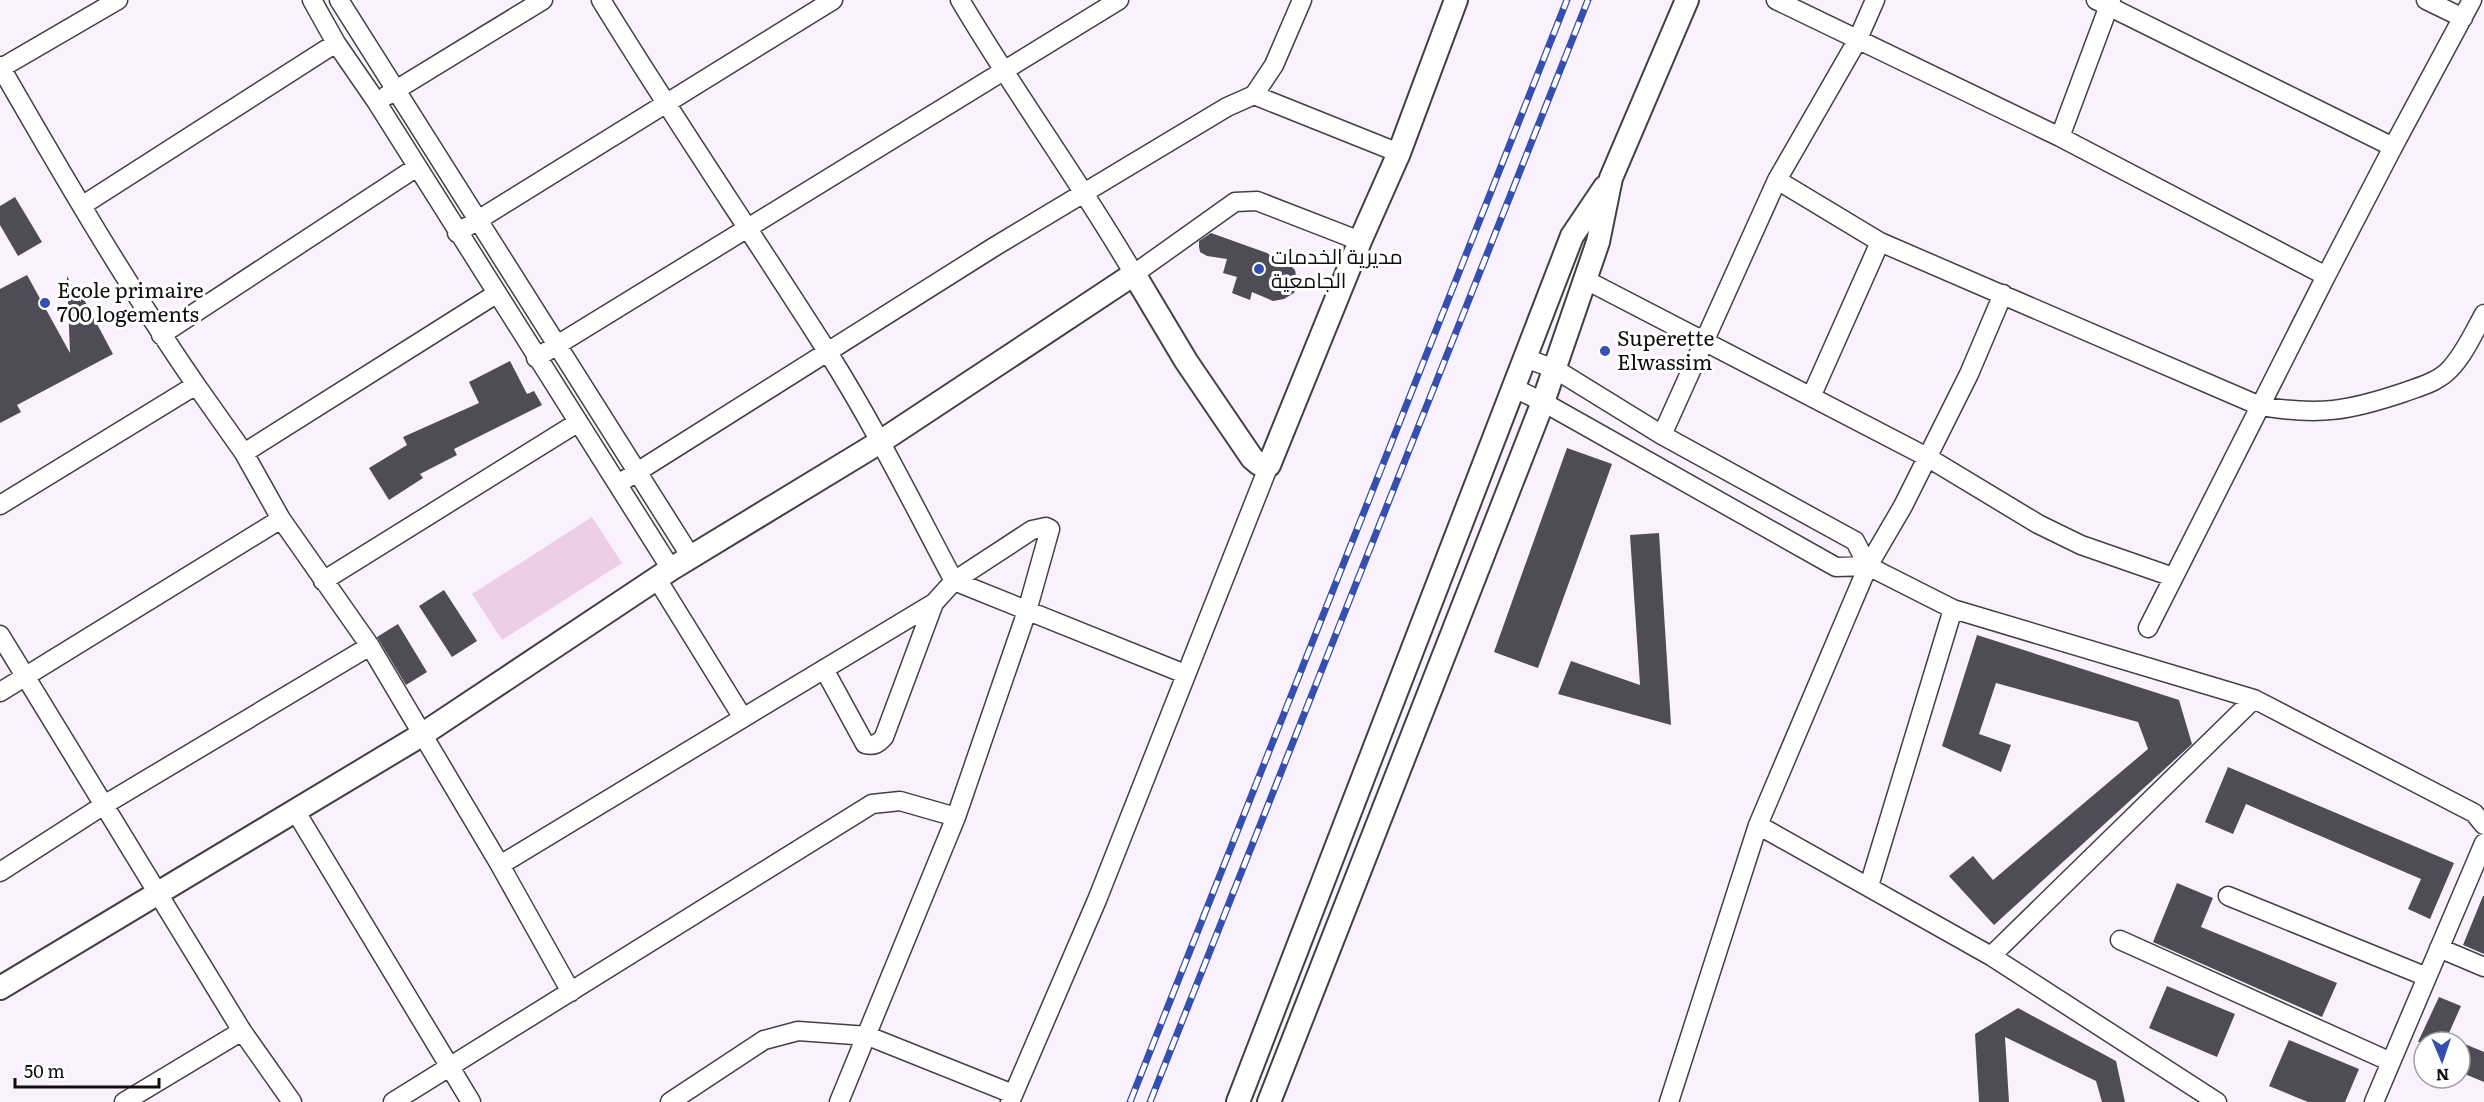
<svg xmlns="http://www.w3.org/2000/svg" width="2484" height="1102" font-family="Literata,Cairo,serif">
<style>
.pitch{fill:#eccee7}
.building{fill:#4e4c55}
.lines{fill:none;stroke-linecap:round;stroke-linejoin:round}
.minor-casing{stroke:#414141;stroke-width:21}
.tertiary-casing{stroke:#414141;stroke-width:26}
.minor{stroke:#fff;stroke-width:18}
.tertiary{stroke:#fff;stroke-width:22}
.rail-casing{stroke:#364eae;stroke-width:7}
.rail{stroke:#fff;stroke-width:4.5;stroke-dasharray:14;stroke-linecap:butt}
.poi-dot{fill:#364eae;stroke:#fff;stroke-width:2}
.labels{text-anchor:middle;stroke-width:6;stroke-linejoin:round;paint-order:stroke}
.poi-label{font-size:21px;fill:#0e0e0e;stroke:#fff;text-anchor:start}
</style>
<rect width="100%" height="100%" fill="#f9f1fd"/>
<path class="pitch" d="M 592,517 L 622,563 L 502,640 L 472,594 Z"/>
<path class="building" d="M 15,197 L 42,242 L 18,256 L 0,225 L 0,206 Z
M 1211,233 L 1267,253 L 1282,263 L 1284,259 L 1295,270 L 1297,280 L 1294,293 L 1284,299 L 1273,301 L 1252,292 L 1250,300 L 1232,293 L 1237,277 L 1223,273 L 1227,259 L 1207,256 L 1200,252 L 1199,247 L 1199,241 Z
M 27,275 L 70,353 L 67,276 L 81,302 L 81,294 L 113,354 L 17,405 L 21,412 L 0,423 L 0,289 Z
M 510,361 L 527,394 L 534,391 L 542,405 L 454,449 L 457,455 L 420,474 L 423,478 L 389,500 L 369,468 L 407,445 L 403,437 L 479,403 L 469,382 Z
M 1567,448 L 1612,464 L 1538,668 L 1494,652 Z
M 1659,533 L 1671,725 L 1558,694 L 1571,661 L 1640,685 L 1630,535 Z
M 444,590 L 477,641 L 452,657 L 419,606 Z
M 398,624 L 427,672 L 406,685 L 377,637 Z
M 1977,635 L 2179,700 L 2192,744 L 1994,925 L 1949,876 L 1973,856 L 1993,880 L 2148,749 L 2138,722 L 1996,683 L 1979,734 L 2011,745 L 2001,772 L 1942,746 Z
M 2228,767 L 2454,863 L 2430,919 L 2408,909 L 2421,879 L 2246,804 L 2233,834 L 2205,822 Z
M 2177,883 L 2213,898 L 2201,927 L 2337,983 L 2322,1017 L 2153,942 Z
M 2483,896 L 2484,896 L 2484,954 L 2463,945 Z
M 2167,986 L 2235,1014 L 2217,1057 L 2149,1028 Z
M 2439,997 L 2461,1006 L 2445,1042 L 2418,1042 Z
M 2018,1008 L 2116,1061 L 2125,1102 L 2102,1102 L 2096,1081 L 2005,1037 L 2009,1102 L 1979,1102 L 1975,1034 Z
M 2289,1040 L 2359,1069 L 2345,1102 L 2308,1102 L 2269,1086 Z
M 2460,1042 L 2484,1052 L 2484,1082 L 2460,1072 Z"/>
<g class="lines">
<defs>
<path id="minor" d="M 312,0 L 336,43 L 376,101 L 671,569
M 339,0 L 691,557
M 601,0 C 674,119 752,233 827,351 C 874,425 913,504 954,581 L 1185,674
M 960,0 C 1015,93 1079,180 1134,274 L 1235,202 L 1257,201 L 1360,241
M 1776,0 L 2060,137 L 2326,276 L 2393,147
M 1875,0 L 1857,41 L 1777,180 L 1880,242 L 2260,406 C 2319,416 2349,411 2405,392 C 2421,386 2438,382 2450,369 C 2465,353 2474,332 2484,314
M 2096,0 L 2393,147 L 2472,0
M 2426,0 L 2463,18
M 0,66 C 62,174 125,282 196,385 L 0,505
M 1,68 L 118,0
M 1254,95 L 1399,153
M 386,96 L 543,0
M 2060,137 L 2111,0
M 83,205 L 336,43
M 457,233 L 833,0
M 1586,280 L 1927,457 L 2038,524 L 2081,545 L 2173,577
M 161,335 L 417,167
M 536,358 L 1119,0
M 1525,358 L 1555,369 L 1662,435 L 1855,541 L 1868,566
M 196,385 L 244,453 L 281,519 L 370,646 L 500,865 L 571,992
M 1514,388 L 1543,402 L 1836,567 L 1868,566 L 1953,609 L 2254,699 L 2474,813 L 2484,825
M 1811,397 L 1880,242
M 1662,435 L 1777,180
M 244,453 L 496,294
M 618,484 L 994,247 L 1227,107 L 1254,95 L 1274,65 L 1302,0
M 657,579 L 743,718 L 934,603 L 954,581 L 1032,530 L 1046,527 L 1050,529 L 1027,611 L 956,817 L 839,1102
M 323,581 L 577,423
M 2148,628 L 2326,276
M 0,635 L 242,1031 L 292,1102
M 824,669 L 865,744 C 874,746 878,744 884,737 L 934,603
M 0,692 L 281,519
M 296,812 L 471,1102
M 1758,825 L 1991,956 L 2217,1102
M 500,865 L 743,718
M 0,872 L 104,805 L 370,646
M 1869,886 L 1953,609
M 2228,896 L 2427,977
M 2120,940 L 2391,1062
M 2439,948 L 2484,967
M 1991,956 L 2254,699
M 124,1102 L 242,1031
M 393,1102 L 872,804 L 900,801 L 956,817
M 670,1102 L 764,1040 L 798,1031 L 868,1036 L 1013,1094
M 1010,1102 L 1097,900 L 1269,465
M 1669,1102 L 1758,825 L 1868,566 L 1903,506 L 1969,374 L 2003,294
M 2374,1102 L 2484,843"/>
<path id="tertiary" d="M 0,988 L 423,734 L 671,569 L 880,442 L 1134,274 L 1186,361 L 1252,458 L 1259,464 L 1269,465 L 1360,241 L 1399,153 L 1456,0
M 1238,1102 L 1572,236 L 1605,187
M 1269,1102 L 1543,402 L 1598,242 L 1611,178 L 1687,0"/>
</defs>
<use href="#minor" class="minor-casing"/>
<use href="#tertiary" class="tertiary-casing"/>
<use href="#minor" class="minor"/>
<use href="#tertiary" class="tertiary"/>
<defs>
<path id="rail" d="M 1130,1102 L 1567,0
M 1150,1102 L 1588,0"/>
</defs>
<use href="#rail" class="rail-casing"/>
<use href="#rail" class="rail"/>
</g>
<g class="poi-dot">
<circle cx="1259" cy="269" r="6"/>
<circle cx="45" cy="303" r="6"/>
<circle cx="1605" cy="351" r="6"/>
</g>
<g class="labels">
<g class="poi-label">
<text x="1271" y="264">مديرية الخدمات<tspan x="1271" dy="24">الجامعية</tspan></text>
<text x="57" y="298">Ecole primaire<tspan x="57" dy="24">700 logements</tspan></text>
<text x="1617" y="346">Superette<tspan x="1617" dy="24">Elwassim</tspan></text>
</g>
</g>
<g transform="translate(2442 1060) rotate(178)"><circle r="28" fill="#ffffff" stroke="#9f9f9f" stroke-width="1.5"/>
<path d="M0-4.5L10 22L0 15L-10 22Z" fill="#364eae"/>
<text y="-9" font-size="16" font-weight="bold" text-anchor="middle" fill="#0e0e0e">N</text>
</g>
<path d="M15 1078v9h144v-9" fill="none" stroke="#0e0e0e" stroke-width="3"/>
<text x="24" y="1078" font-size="18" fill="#0e0e0e" stroke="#ffffff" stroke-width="4.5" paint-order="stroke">50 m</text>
</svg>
